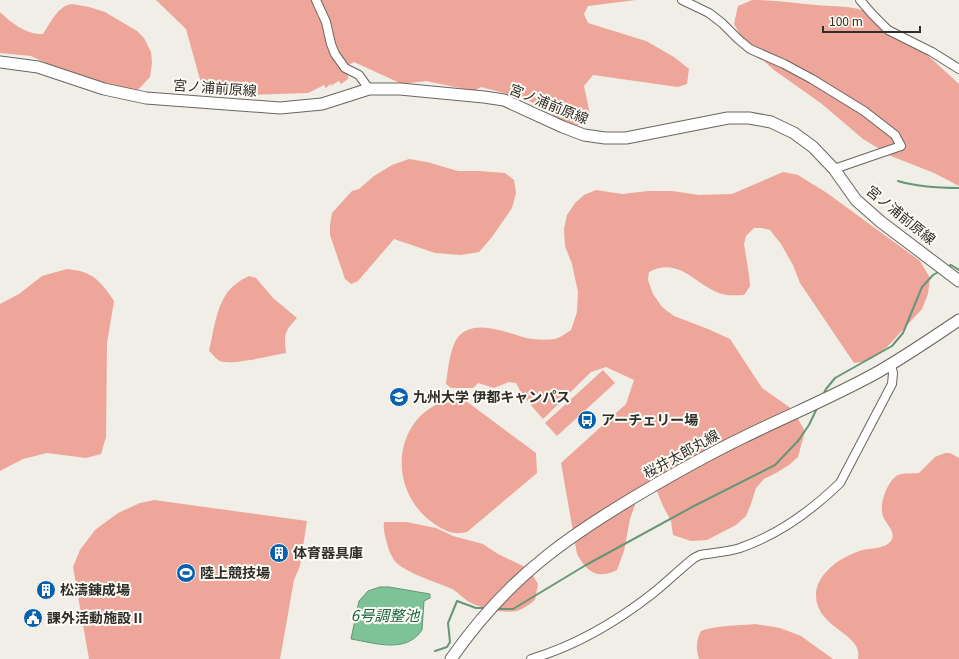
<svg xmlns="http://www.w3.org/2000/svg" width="959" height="659" font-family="Georgia,'Noto Sans JP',serif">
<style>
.green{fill:#eea59a}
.water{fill:#7ec298;stroke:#669677}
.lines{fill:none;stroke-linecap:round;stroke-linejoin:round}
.stream{stroke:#669677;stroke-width:2}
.minor-casing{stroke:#68665f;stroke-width:10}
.major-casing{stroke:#68665f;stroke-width:13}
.minor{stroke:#fff;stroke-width:8}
.major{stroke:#fff;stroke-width:11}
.labels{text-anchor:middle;stroke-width:4;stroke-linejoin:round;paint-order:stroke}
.street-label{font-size:14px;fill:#2e2e2b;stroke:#fdfbf3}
.poi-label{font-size:14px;font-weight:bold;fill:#2e2e2b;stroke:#fdfbf3;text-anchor:start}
.water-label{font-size:15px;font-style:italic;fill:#17663f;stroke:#fdfbf3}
</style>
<rect width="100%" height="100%" fill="#f0eee6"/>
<path class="green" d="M 156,0 L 636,0 L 588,6 L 584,14 L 588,23 L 646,41 L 674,57 L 689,69 L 687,84 L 678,87 L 593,75 L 584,86 L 590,114 C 585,121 578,129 567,126 C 560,124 553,113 546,109 C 526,98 503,93 481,87 L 474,91 L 426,81 L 402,84 L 354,62 L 348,65 L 348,79 L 341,84 L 339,81 L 330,86 L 331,83 L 326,88 L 324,85 L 308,93 L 243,95 L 209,89 L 204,94 L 186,29 Z
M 752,0 C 773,0 794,3 816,5 C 834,7 854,5 870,13 C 901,29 934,61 959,84 L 959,186 L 934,173 L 891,156 L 863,139 L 822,104 L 774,70 L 746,45 L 734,24 L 738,6 Z
M 72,4 L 89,7 L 105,12 L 137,31 L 144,38 L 151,52 L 152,63 L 150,77 L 137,91 L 72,75 L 31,56 L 0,53 L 0,12 C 11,23 27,35 43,34 C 50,24 58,5 72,4 Z
M 409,159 L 427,162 L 458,171 L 479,171 L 505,173 L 514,180 L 516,193 L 512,208 L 492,237 L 479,252 L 461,255 L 435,253 L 394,239 L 358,281 L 351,284 L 345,279 L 330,235 L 330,225 L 332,213 L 352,191 L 359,189 L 374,176 L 392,165 Z
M 783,172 L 798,175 L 827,193 L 920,261 L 930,278 L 928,294 L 922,309 L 887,347 L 871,359 L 862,362 L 854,363 L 800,283 L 793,265 L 781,244 L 770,230 L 762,228 L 754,228 L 746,236 L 744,244 L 749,275 L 750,286 L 744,295 C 737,295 729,296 722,294 C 695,286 681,256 649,272 L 648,280 L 653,294 L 662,307 L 674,316 L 708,329 L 730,339 L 762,388 L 792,409 L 805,431 L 798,457 L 789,465 L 776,473 L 764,479 L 756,488 L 751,504 L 746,516 L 736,525 L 707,540 L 691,541 L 673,535 L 671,521 L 662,504 L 657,491 L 647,487 L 636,502 L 630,519 L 624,551 L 617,570 C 597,580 587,572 577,554 L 561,463 L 626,404 L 634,380 L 606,367 L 591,372 L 543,419 L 523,396 L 516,383 L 509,382 L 494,388 L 478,383 L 473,388 L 451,388 L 446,384 C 448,370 449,355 455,342 C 469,315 506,333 527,338 C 535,340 547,340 555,339 C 560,338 566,333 571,330 L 577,312 L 578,292 L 572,264 L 565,246 L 564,229 L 567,215 L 575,203 L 584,195 L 596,190 L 622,194 L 648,191 L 672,191 L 699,195 L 732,194 Z
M 67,269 C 72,270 78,270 83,272 C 97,276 106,289 114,301 L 107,343 L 106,437 L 101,454 L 86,458 L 47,453 L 23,459 L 0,471 L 0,304 L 19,294 L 42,276 Z
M 249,276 L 256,278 L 273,298 L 297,318 C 284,332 284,334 286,353 C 273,355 227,367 218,360 C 215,358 212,353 209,351 C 213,334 216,310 225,296 C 230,287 240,280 249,276 Z
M 603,370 L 615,383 L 557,436 L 545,423 Z
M 455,396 L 462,398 L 536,453 L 537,473 L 467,532 C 454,535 447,532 436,525 C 401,503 390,454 416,421 C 425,409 441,401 455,396 Z
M 945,453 L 950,453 L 959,458 L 959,659 L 858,659 C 864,633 815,629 816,594 C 817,572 844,555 863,550 C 871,548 882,549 889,543 C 899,534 886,525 883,516 C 879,505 886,485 895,477 C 900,472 912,474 919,473 L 935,457 Z
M 154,500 L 307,521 L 300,566 L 294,580 L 280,659 L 89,659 L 73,567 L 80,550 L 95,530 L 118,513 L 140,503 Z
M 384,522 L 406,522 L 436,528 L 453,536 L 483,544 L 498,554 L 523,566 L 532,574 L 538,584 L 535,600 C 530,604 523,609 517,611 C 505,614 479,608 469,602 C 463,598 458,592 452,589 C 437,582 404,573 394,560 C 391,555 388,549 387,543 C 385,536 383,530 384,522 Z
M 755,624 L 780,628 L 801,636 L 833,659 L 699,659 C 696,649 696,640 701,631 C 717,625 737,626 755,624 Z"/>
<path class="water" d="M 380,587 L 389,587 L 430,594 L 430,598 L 424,601 L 422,630 C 406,654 375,643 351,639 L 359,601 L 368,591 Z"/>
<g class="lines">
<path class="stream" d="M 898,181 C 918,187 938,188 959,188
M 947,267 L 951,265 L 959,270
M 823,395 L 826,389 L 835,378 L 892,346 L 903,333 L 922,287 L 933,275 L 940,271
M 496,609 L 513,609 L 586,565 L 694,506 L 775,465 L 798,441 L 809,425 L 818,406
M 435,651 L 447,647 L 450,642 L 448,623 L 457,601 L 476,608 L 486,608"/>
<defs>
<path id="minor" d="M 316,0 L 326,22 L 331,44 L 335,54 L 345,68 L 359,75 L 369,89
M 682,0 L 709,13 L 722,23 L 738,39 L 750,49 L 784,64 L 812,79 L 864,111 L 895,135 L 901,146 L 834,169
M 860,0 L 872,14 L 888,30 L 932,52 L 959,69
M 531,659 C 575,646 616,622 652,594 C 667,582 680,569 694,558 L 700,555 C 713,553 727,552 740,548 C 778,535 811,511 840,483 L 892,384 L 893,373 L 891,365"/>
<path id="major" d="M 0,62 L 38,67 L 104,89 L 146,98 L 280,108 L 322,104 L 369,89 L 400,89 L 484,97 L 504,100 L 563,127 L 584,135 L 605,138 L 626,138 L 728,118 L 749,118 L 771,122 L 794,133 L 813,147 L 834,169 L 856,200 L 881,222 L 959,281
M 451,659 C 478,620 511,584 548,555 C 577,532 609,512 641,493 C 675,473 709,454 744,437 C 789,415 835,396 878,372 C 906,356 932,338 959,320"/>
</defs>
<use href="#minor" class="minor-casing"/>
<use href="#major" class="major-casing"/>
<use href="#minor" class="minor"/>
<use href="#major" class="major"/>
</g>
<defs>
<symbol id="university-disc" viewBox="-11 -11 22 22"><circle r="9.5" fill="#0760ad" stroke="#fdfbf3"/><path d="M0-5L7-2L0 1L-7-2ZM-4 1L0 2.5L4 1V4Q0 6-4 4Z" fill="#fff"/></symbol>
<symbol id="bus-disc" viewBox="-11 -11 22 22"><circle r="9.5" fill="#0760ad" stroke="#fdfbf3"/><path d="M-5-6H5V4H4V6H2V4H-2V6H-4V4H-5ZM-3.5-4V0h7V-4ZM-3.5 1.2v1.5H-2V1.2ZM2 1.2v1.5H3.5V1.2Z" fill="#fff"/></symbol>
<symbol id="building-disc" viewBox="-11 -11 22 22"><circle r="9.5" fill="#0760ad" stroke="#fdfbf3"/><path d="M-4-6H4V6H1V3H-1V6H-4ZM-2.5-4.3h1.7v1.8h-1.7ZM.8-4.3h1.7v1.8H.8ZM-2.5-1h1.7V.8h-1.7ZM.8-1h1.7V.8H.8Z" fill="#fff"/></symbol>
<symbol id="stadium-disc" viewBox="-11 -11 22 22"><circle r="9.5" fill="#0760ad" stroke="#fdfbf3"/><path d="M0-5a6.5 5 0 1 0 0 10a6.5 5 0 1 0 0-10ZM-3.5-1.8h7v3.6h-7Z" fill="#fff"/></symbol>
<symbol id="civic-disc" viewBox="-11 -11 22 22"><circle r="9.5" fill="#0760ad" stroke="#fdfbf3"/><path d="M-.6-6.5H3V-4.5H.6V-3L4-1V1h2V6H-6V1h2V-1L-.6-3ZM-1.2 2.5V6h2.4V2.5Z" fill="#fff"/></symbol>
</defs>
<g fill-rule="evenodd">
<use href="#university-disc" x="388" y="386" width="22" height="22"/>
<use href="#bus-disc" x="576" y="409" width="22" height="22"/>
<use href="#building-disc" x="268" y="542" width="22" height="22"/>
<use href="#stadium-disc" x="175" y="562" width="22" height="22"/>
<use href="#building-disc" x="35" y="579" width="22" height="22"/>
<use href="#civic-disc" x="22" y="607" width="22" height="22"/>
</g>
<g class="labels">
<g class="street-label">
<text transform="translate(215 88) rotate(4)" y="5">宮ノ浦前原線</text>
<text transform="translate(549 104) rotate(22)" y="5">宮ノ浦前原線</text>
<text transform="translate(901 215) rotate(39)" y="5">宮ノ浦前原線</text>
<text transform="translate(681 454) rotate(-29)" y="5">桜井太郎丸線</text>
</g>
<g class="poi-label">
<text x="413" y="402">九州大学 伊都キャンパス</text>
<text x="601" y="425">アーチェリー場</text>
<text x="293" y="558">体育器具庫</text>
<text x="200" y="578">陸上競技場</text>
<text x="60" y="595">松濤錬成場</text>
<text x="47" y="623">課外活動施設Ⅱ</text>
</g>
<g class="water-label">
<text x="385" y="621">6号調整池</text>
</g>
</g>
<path d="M823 26v6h97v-6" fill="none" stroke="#2e2e2b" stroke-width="2"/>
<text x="829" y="26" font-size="12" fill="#2e2e2b" stroke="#fdfbf3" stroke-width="3" paint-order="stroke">100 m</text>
</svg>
